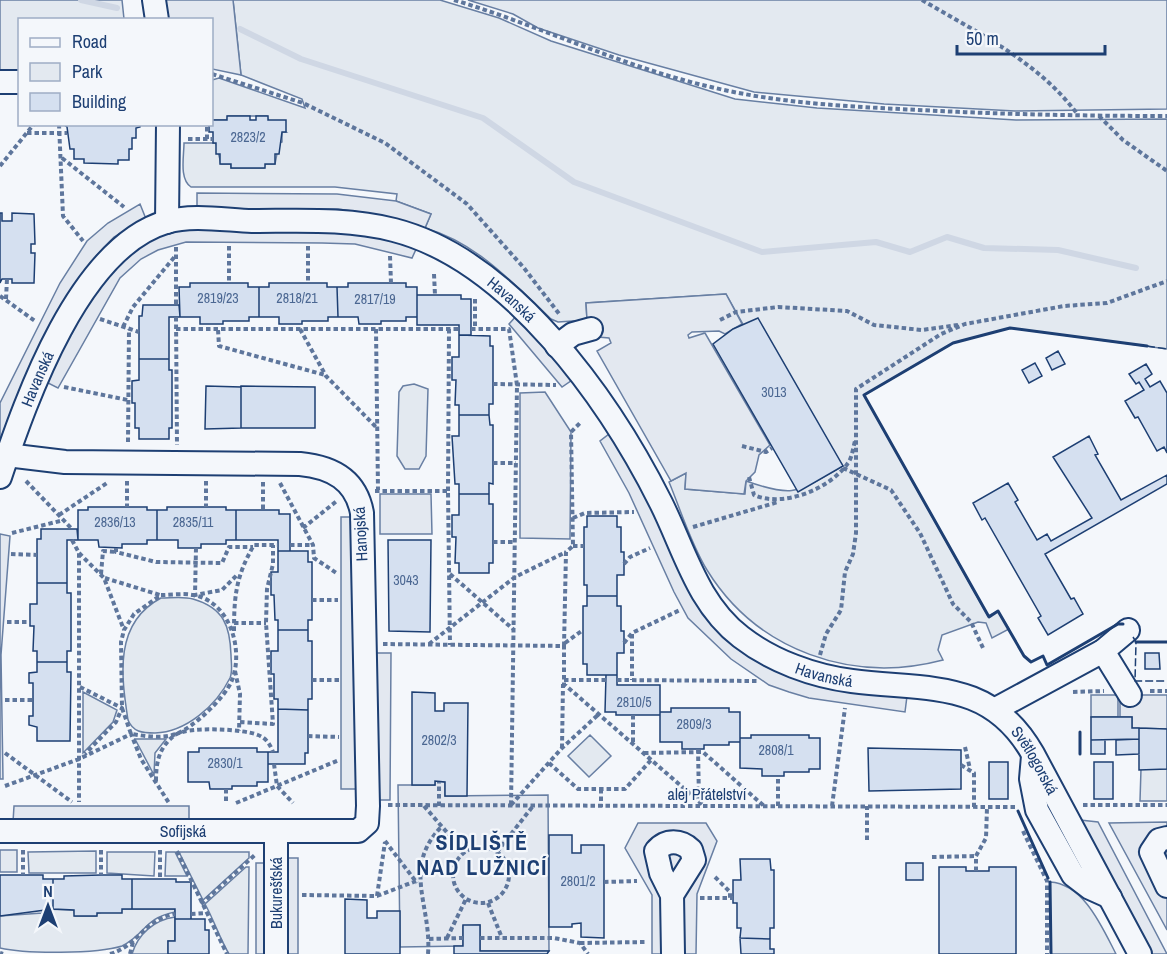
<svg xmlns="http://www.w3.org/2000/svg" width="1167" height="954" font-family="'Archivo Narrow',sans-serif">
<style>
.green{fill:#e3e9f0;stroke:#687fa3;stroke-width:1.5}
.parking{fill:#e3e8f0;stroke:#687fa3;stroke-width:1.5}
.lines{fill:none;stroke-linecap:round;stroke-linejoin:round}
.stream{stroke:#cfd7e4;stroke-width:6}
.building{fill:#d5e0f0;stroke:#1d3f73;stroke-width:1.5}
.minor-casing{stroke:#1d3f73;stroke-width:26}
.path{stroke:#5e769c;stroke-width:4;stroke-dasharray:4.5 3;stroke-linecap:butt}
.minor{stroke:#f4f7fb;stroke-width:22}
.fence{stroke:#1d3f73;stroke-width:1.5;stroke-dasharray:8 3;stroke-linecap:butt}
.wall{stroke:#1d3f73;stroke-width:3}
.labels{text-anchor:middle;stroke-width:4.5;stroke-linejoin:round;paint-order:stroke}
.number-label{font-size:14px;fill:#4b6792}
.street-label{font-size:16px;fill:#1d3f73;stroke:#f4f7fb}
.district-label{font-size:22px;font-weight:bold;letter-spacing:1.5px;fill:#1d3f73;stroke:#f4f7fb}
</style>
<rect width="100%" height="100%" fill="#f4f7fb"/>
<path class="green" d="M 0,0 L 122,0 L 124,19 L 20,20 L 19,73 L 0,72 Z
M 233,0 L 440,0 L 499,18 L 551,41 L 735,99 L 817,108 L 1016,120 L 1167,119 L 1167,349 L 1010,328 L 953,343 L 864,395 L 988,616 L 998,611 L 1009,629 L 992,638 L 986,623 L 978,622 L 942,635 L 938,650 L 943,660 C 852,684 757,651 707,570 C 691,544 681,511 669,482 L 686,473 L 685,489 L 745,494 L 746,481 C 797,499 798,491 843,466 L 744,326 L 726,294 L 586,303 L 587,320 L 558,322 L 551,319 C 513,283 477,243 425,228 L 431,214 L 396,201 L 397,194 L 335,187 L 191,187 C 179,179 184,156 184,143 L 216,143 L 221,164 L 231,164 L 231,168 L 264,168 L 265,164 L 275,164 L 279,143 L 282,142 L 282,132 L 286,132 L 268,120 L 267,116 L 228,116 L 227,120 L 212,120 L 212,80 L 219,78 L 305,108 L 302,99 L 241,75 Z
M 468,0 L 1167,0 L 1167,109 L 1015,111 L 884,104 L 754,92 L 619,55 L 538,28 L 513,14 Z
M 414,384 L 428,389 L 426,456 L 419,469 L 405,469 L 397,456 L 399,392 L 403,386 Z
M 161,598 C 171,598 183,596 193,599 C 224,608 230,626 231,655 C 231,662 233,671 230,678 C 216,706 186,732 155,733 C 142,733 133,732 128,720 C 121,675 114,623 161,598 Z
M 83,692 L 117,710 L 113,722 L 83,753 Z
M 1091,695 L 1118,695 L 1118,717 L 1091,717 Z
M 590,735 L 611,756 L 589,777 L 568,756 Z
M 135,739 L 166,739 L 155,753 L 154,775 Z
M 1141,769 L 1167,769 L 1167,801 L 1140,801 Z
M 0,850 L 17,850 L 17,872 L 0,872 Z
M 96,851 L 96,873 L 29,873 L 28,852 Z
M 107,852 L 155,852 L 154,876 L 107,873 Z
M 166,852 L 175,852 L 187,876 L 165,876 Z
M 179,852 L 249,852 L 249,858 L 203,900 Z
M 246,867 L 249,867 L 248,954 L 229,954 C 219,937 214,920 205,904 Z
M 1050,882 C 1084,884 1102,927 1116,954 L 1051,954 Z
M 43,909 L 74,910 L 75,916 L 96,916 L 97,913 L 122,909 L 175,909 L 175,912 C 144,918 145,935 122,946 C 97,954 25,954 0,948 L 0,916 L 42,913 Z
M 175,917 L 175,941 L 168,941 L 168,954 L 132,954 C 138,934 154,920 175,917 Z"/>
<path class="parking" d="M 147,0 L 233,0 L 241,75 L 212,69 L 212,20 L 149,19 Z
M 197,193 L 337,194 L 396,201 L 431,214 L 425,228 L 367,213 L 338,209 L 197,209 Z
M 140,204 L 146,219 L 114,237 L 97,255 L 72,293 L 19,392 L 0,440 L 0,403 L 60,283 L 87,241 L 108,223 Z
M 323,227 L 418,245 L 412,258 L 355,244 L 322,243 L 186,242 L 158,250 L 141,259 L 120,278 L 58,388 L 44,381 L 97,285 L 127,250 L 167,230 Z
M 726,294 L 742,324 L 725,334 L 719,331 L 692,332 L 688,335 L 689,338 L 705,333 L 770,445 L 759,455 L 755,472 L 746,481 L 744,494 L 685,489 L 686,473 L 671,481 L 597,351 L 611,343 L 609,338 L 598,337 L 587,320 L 586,303 Z
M 519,313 L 575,378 L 562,387 L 509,324 Z
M 545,392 L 571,432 L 570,539 L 520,538 L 520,393 Z
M 613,431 L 644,491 L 672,556 L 702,608 L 736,644 L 907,696 L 905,712 L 809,698 L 789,692 L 769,685 L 731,659 L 688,618 L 674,592 L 629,493 L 600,441 Z
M 380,494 L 431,494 L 432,534 L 380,534 Z
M 341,517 L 356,517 L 356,789 L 341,789 Z
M 0,534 L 10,536 L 1,655 L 3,779 L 0,779 Z
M 374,653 L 391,653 L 390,800 L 374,800 Z
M 1120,695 L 1167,695 L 1167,729 L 1132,728 L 1132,717 L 1120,717 Z
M 435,781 L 445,782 L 445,796 L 548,795 L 549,951 L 480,951 L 480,925 L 463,926 L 463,946 L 400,947 L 398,785 L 435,785 Z
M 14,806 L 189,806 L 189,823 L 13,822 Z
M 1080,820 L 1098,822 L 1167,954 L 1152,954 Z
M 1167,822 L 1167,930 L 1109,823 Z
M 638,823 L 706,823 L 717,841 L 697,894 L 696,954 L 683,954 L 684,894 L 666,954 L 652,954 L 652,895 L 625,848 Z
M 285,858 L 298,858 L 298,954 L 285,954 Z
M 256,863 L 269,863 L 268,954 L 256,954 Z"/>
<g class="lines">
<path class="stream" d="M 81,0 L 117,8
M 240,29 L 301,59 L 483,118 L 574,182 L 762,252 L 876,242 L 910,252 L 947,237 L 984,248 L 1058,250 L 1136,268"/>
</g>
<path class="building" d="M 227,116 L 250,116 L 250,120 L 256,120 L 256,116 L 268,116 L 268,120 L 286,120 L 286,132 L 282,132 L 279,154 L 275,154 L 275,164 L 265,164 L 265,168 L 231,168 L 231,164 L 220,164 L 220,154 L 216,154 L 216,143 L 213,143 L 213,132 L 209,132 L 209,124 L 212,120 L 227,120 Z
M 63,124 L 140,124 L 140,127 L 136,128 L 136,138 L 132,138 L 132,149 L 129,149 L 129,160 L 118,160 L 118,164 L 84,163 L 84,159 L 74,159 L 74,149 L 70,149 L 67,127 Z
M 0,213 L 2,213 L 2,221 L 12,221 L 12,213 L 34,214 L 35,244 L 31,244 L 31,253 L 35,253 L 34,283 L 12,283 L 12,279 L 2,279 L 0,283 Z
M 190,283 L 248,283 L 248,287 L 259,287 L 259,317 L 249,317 L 249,321 L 223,321 L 223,324 L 200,324 L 200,317 L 180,317 L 179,287 L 190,287 Z
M 269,283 L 327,283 L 327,287 L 337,287 L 338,317 L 328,317 L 328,321 L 302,321 L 302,324 L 279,324 L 279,317 L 259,317 L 259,287 L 269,287 Z
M 348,283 L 406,283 L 406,287 L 417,287 L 417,317 L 406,317 L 406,321 L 381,321 L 381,324 L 359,324 L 358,317 L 338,317 L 337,287 L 348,287 Z
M 417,295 L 461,295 L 461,299 L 471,299 L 471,335 L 459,335 L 459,325 L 417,325 Z
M 143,305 L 179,305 L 180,317 L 169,317 L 169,359 L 139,359 L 139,316 L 142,316 Z
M 758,318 L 843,466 L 798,492 L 713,344 L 733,329 Z
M 459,335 L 490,336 L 490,346 L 493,346 L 493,404 L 489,404 L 489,415 L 459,415 L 459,405 L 455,405 L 456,380 L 452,380 L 452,357 L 459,357 Z
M 1058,351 L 1065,364 L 1052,370 L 1046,358 Z
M 139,359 L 169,359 L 169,370 L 172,370 L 172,428 L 169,428 L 169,439 L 139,439 L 139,428 L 135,428 L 135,403 L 132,403 L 132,381 L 139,380 Z
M 1035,363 L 1042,376 L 1029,383 L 1022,370 Z
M 1146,364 L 1152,374 L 1145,379 L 1150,387 L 1160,381 L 1167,393 L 1167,453 L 1164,447 L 1157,451 L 1138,417 L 1135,418 L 1125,401 L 1144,390 L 1139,382 L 1136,384 L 1129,374 Z
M 206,386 L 241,387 L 241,428 L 205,429 Z
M 241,386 L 315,387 L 315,428 L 241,428 Z
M 459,415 L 489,415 L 490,425 L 493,425 L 493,484 L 489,483 L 489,494 L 459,494 L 459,484 L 455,484 L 452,436 L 459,436 Z
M 1089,436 L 1098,454 L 1095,455 L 1121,500 L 1167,475 L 1167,484 L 1045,554 L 1071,599 L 1074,598 L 1083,614 L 1048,635 L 1038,618 L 1041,616 L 985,518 L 982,520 L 973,503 L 1008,483 L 1018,500 L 1015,502 L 1037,540 L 1047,534 L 1051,541 L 1092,518 L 1053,457 Z
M 459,494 L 489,494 L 489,504 L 493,504 L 493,563 L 489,563 L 489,573 L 459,573 L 459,563 L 455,563 L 456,537 L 452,537 L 452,515 L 459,515 Z
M 88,507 L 147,507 L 147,510 L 157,510 L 157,540 L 147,540 L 147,544 L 122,544 L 122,548 L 99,547 L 98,540 L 78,540 L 78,510 L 88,510 Z
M 167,507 L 226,507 L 226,510 L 236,510 L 236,540 L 226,540 L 226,544 L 201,544 L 201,548 L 178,548 L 178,540 L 157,540 L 157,510 L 167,510 Z
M 236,510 L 279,510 L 279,514 L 290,514 L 290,551 L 278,551 L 278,540 L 236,540 Z
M 587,516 L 617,516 L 617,527 L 621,527 L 621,552 L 624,552 L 624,575 L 617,575 L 617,596 L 587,596 L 587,585 L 584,585 L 584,527 L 587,527 Z
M 41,529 L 77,529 L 78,540 L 67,540 L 67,583 L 37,583 L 37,539 L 41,539 Z
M 388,540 L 431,540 L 430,632 L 389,631 Z
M 278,551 L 308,551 L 308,562 L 312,562 L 312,620 L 308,620 L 308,630 L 278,630 L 278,620 L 275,620 L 274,595 L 271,595 L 271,572 L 278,572 Z
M 37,583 L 67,583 L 67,593 L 71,593 L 71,651 L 67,651 L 67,662 L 37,662 L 37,651 L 33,651 L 34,626 L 30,626 L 30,604 L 37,604 Z
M 587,596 L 617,596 L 617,606 L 621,606 L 621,631 L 624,631 L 624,653 L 617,653 L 617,675 L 587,675 L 587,664 L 583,664 L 583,606 L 587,606 Z
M 278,630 L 308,630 L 308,641 L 312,641 L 312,699 L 308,699 L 308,710 L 278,709 L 278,699 L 274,699 L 274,674 L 271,674 L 271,651 L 278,651 Z
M 1145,653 L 1159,653 L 1160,669 L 1145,669 Z
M 37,662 L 67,662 L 67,672 L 71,672 L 70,741 L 37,741 L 37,727 L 29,725 L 29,716 L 33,716 L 33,683 L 29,683 L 29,673 L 37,672 Z
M 606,675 L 617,675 L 617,685 L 660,685 L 660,715 L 616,715 L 616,712 L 605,712 Z
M 412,692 L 435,693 L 435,711 L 444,711 L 444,703 L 468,703 L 467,796 L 445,796 L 445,782 L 435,781 L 435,785 L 412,785 Z
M 671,708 L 729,708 L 729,712 L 740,712 L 740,742 L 729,742 L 729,745 L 704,745 L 704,749 L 682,749 L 682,742 L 660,742 L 660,712 L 671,712 Z
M 278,709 L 308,710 L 308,753 L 305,753 L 305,764 L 268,764 L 268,752 L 278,752 Z
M 1091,717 L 1132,717 L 1132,728 L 1139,728 L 1139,739 L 1091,740 Z
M 1139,728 L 1167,729 L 1167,769 L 1139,770 Z
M 751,735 L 809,735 L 809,738 L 820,738 L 820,769 L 809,769 L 809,772 L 784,772 L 784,776 L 762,776 L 762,769 L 740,768 L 740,738 L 751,738 Z
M 1139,739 L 1139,754 L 1116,755 L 1116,740 Z
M 1091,740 L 1105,740 L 1105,754 L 1091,754 Z
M 199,748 L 257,748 L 257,752 L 268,752 L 268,782 L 257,782 L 257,786 L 232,786 L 232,789 L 210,789 L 209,782 L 188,782 L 188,752 L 199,752 Z
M 868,748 L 961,750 L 961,789 L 869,791 Z
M 989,762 L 1008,762 L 1008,799 L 989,799 Z
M 1094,762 L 1113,762 L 1113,799 L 1094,799 Z
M 549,835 L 572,835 L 572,853 L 581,853 L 581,845 L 604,845 L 604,938 L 581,937 L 581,923 L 572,924 L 572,927 L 549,927 Z
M 740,859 L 770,859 L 771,870 L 774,870 L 774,928 L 770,928 L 770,939 L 740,938 L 741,928 L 737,928 L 737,903 L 733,903 L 733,880 L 741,880 Z
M 906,863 L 923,863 L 923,880 L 906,880 Z
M 939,867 L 966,867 L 966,871 L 989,871 L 989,867 L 1016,867 L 1016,954 L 939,954 Z
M 0,875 L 43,875 L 43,879 L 53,879 L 53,909 L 0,916 Z
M 101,875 L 122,875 L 122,879 L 132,879 L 132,909 L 122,909 L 122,913 L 97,913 L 97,916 L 74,916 L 74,910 L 53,909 L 53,879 L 64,879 L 64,876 Z
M 132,879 L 176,879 L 176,882 L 191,882 L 191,919 L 175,919 L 175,909 L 132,909 Z
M 345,899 L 367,900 L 367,918 L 377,918 L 377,911 L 400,911 L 400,954 L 345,954 Z
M 175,919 L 205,919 L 205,930 L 209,930 L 209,954 L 168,954 L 168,941 L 175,941 Z
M 463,925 L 480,925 L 480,951 L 549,951 L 547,954 L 454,954 L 454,946 L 463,946 Z
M 740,938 L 770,939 L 770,949 L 774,949 L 774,954 L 741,954 Z"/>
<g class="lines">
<defs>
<g id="minor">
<path d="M 154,0 L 157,20"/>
<path d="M 0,82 L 20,82"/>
<path d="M 167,222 L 168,124"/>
<path d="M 557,346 L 573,334 L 591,329"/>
<path id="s1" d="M 0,477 C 27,397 79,248 166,222 C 192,214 225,220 252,221 C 299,221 348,218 394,230 C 511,260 610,401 661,503 C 685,551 697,603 741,637 C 772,661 813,676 852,681 C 927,691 990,678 1033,754 L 1140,954"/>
<path d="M 1103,651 L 1130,695"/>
<path d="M 996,709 L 1103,651 L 1128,630"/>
<path d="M 1033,756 L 1031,779 L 1037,810 L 1073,875 L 1090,888 L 1110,897"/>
<path id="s2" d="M 0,831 L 358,831 L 367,823 L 368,806 L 362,513 C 356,480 332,467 300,464 L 65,462 L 7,455"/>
<path d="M 1167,838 L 1159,840 L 1151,852 L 1167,886"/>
<path d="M 672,895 L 661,873 L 656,851 C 666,839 681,840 691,850 L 694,860 L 672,895 L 673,954"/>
<path d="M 276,954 L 276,832"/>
</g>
</defs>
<use href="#minor" class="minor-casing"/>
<path class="path" d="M 454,0 C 541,26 623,67 711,87 C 773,102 837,106 900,109 C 989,114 1078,116 1167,116
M 922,0 C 978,33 1039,62 1078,115
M 212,74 L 303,103 L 385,143 L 467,204 L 524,268 L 560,315
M 1099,116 L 1123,140 L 1167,171
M 59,124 L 63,216 L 83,241
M 27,133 L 67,133
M 188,139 L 213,139
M 207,139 L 207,124
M 62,158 L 124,207
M 0,166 L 34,124
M 229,246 L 229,283
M 308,246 L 308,283
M 176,247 L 176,305
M 390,256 L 391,283
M 434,274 L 435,295
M 0,296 L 35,321
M 6,299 L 7,279
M 475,299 L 475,329
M 176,317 L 177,445
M 100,319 L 139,332
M 720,320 L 736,312 L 778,307 L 847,311 L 874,325 L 922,330 L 958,325
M 123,327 L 133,307 L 176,255
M 176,329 L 459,329
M 300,329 L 326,376 L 376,427
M 376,329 L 378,490
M 471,329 L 509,329 L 517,385 L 511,806
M 218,330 L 219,346 L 325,375
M 493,384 L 556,385
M 64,387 L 128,400
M 128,442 L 129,329
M 742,446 L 766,452 L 772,448
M 493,463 L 516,463
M 843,468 L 891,490 L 920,533 L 953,604 L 971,622 L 983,648
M 749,477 L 754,495 C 783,508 830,489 848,463 C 852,458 853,448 855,441
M 26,481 L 72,529
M 127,481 L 127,507
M 206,481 L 206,507
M 263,482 L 263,510
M 280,483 L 313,545 L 314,558 L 338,574
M 375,491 L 448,491 L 450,645
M 448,491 L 449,329
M 59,515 L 107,483
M 573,518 L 585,513 L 634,512
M 693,527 L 778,502
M 303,528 L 338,500
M 12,533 L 64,520
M 72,540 L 79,553 L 79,802
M 493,542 L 515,542
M 290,545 L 313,545
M 573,546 L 584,546
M 116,548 L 116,552 L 156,562 L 222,563 L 229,547 L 253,547
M 196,548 L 195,595 L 222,590 L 237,575
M 79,553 L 104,578 L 124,630
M 11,554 L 37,555
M 624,564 L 630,557 L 650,548
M 101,574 L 103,551 L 116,552
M 450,574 L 514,630
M 105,578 L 160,595
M 161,595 C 171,595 183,593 193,595 C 230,601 244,650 232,680 C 226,697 193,728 176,734 C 162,739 145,736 131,734 L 122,708 L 121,642 L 124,630 L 134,614 Z
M 312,600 L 338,600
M 7,622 L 30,622
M 234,623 L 266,623
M 234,631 C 234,596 236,576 254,545 L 278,545
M 632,634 L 632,680
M 565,643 L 583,630
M 624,643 L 632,633 L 680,610
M 383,644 L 564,646 L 564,684 L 703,805
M 429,644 L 515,577 L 566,552
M 564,646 L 566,552 L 573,546 L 571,432 L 581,422
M 820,655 L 826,634 L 841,610 L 845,572 L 853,554 L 856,533 L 856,389 L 941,334 L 965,324 L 1064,306 L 1107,303 L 1167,281
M 235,671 L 240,694 L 239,731
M 312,680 L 339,680
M 564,680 L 606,680
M 617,680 L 757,681
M 80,687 L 122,708 L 116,722 L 85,754
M 1150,691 L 1167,691
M 1073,692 L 1104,691
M 5,700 L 33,700
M 633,715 L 633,742
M 240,722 L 273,724 L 266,623 L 267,589 L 273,564 L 273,545
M 308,736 L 339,737
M 965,747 L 970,769
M 562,748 L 563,684
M 698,749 L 699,800
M 5,753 L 72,802
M 644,753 L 703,752 L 764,806
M 549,763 L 578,789 L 625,789 L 652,759
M 274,764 L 277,786 L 293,803
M 961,765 L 974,773 L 974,807
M 156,781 C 156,762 159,747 175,735 C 188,726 244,729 258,735 C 266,738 270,744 273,752
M 5,786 L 79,759 L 131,734 L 141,759 L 169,803
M 226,789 L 226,803
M 601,789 L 601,807
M 236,803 L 339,760
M 388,805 L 1016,807
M 511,805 L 562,748 L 600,713
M 1083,805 L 1167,805
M 424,806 L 464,852
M 439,806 L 439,782
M 778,806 L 778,776
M 832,806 L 845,708
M 1023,831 L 1047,881 L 1047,954
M 867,840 L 867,806
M 385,841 L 417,883
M453 875a28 28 0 1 1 56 0a28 28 0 1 1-56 0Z
M 23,850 L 23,875
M 101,850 L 101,875
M 160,850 L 160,879
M 177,851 L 227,954
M 497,852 L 533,806
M 932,857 L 976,856
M 976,871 L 976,856 L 986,838 L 987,808
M 715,877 L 730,892 L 730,898
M 604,882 L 637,881
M 302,895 L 377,896 L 416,881
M 377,896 L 385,842
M 700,898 L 733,898
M 488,903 L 502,938
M 201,904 L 256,854
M 191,914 L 205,913
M 447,938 L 466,899
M 480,938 L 554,938 L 580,943 L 588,954
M 429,939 L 463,938
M 580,943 L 646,942
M 0,953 L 3,954
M 110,954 C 138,946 144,919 175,914
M 130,954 L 133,942
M 428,954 C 432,905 401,868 442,826"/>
<use href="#minor" class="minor"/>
<path class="fence" d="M 1147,346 L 1167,349
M 1133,637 L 1136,642 L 1135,681 L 1167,681"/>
<path class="wall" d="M 1123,624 L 1118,624 L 1047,665 L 1043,656 L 1031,662 L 1024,656 L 998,611 L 989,617 L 864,395 L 953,343 L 1010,328 L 1147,346
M 1136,642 L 1167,642
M 1080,732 L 1080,754
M 1018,811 L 1048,878
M 1050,882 L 1051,954"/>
</g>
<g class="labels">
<g class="number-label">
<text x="248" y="142">2823/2</text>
<text x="218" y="303">2819/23</text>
<text x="297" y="303">2818/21</text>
<text x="375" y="304">2817/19</text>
<text x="774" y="397">3013</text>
<text x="115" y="527">2836/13</text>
<text x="193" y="527">2835/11</text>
<text x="406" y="585">3043</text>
<text x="634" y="707">2810/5</text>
<text x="694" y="729">2809/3</text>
<text x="439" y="745">2802/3</text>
<text x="776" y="755">2808/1</text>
<text x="225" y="768">2830/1</text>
<text x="578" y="886">2801/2</text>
</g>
<g class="street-label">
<text dy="6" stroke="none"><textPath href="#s1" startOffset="681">Havanská</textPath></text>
<text dy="6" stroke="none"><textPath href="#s1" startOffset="105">Havanská</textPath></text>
<text transform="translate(360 534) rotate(-93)" y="6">Hanojská</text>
<text dy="6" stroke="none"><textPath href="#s1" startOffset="1185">Havanská</textPath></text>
<text dy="6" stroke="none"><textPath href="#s1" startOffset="1426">Světlogorská</textPath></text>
<text x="707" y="800">alej Přátelství</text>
<text dy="6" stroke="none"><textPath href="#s2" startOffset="183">Sofijská</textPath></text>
<text transform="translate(276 893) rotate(-90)" y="6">Bukurešťská</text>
</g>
<g class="district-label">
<text x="482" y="850">SÍDLIŠTĚ<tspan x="482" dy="25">NAD LUŽNICÍ</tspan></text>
</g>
</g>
<rect x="18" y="18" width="195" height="108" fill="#f4f7fb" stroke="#9eadc5" stroke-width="1.5"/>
<rect x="30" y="38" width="30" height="9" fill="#f4f7fb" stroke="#9eadc5" stroke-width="1.5"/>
<text x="72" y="48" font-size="18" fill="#1d3f73">Road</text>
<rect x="30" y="63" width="30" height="18" fill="#e3e9f0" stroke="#9eadc5" stroke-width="1.5"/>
<text x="72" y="78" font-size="18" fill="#1d3f73">Park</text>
<rect x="30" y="93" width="30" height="18" fill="#d5e0f0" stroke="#9eadc5" stroke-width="1.5"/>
<text x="72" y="108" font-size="18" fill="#1d3f73">Building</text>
<g transform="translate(48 906)" stroke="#f4f7fb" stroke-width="4.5" paint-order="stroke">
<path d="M0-4.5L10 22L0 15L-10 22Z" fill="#1d3f73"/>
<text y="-9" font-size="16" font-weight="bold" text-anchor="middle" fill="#1d3f73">N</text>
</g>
<path d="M957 45v9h148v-9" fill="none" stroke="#1d3f73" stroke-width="3"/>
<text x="966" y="45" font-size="18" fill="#1d3f73" stroke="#f4f7fb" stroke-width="4.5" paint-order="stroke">50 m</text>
</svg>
